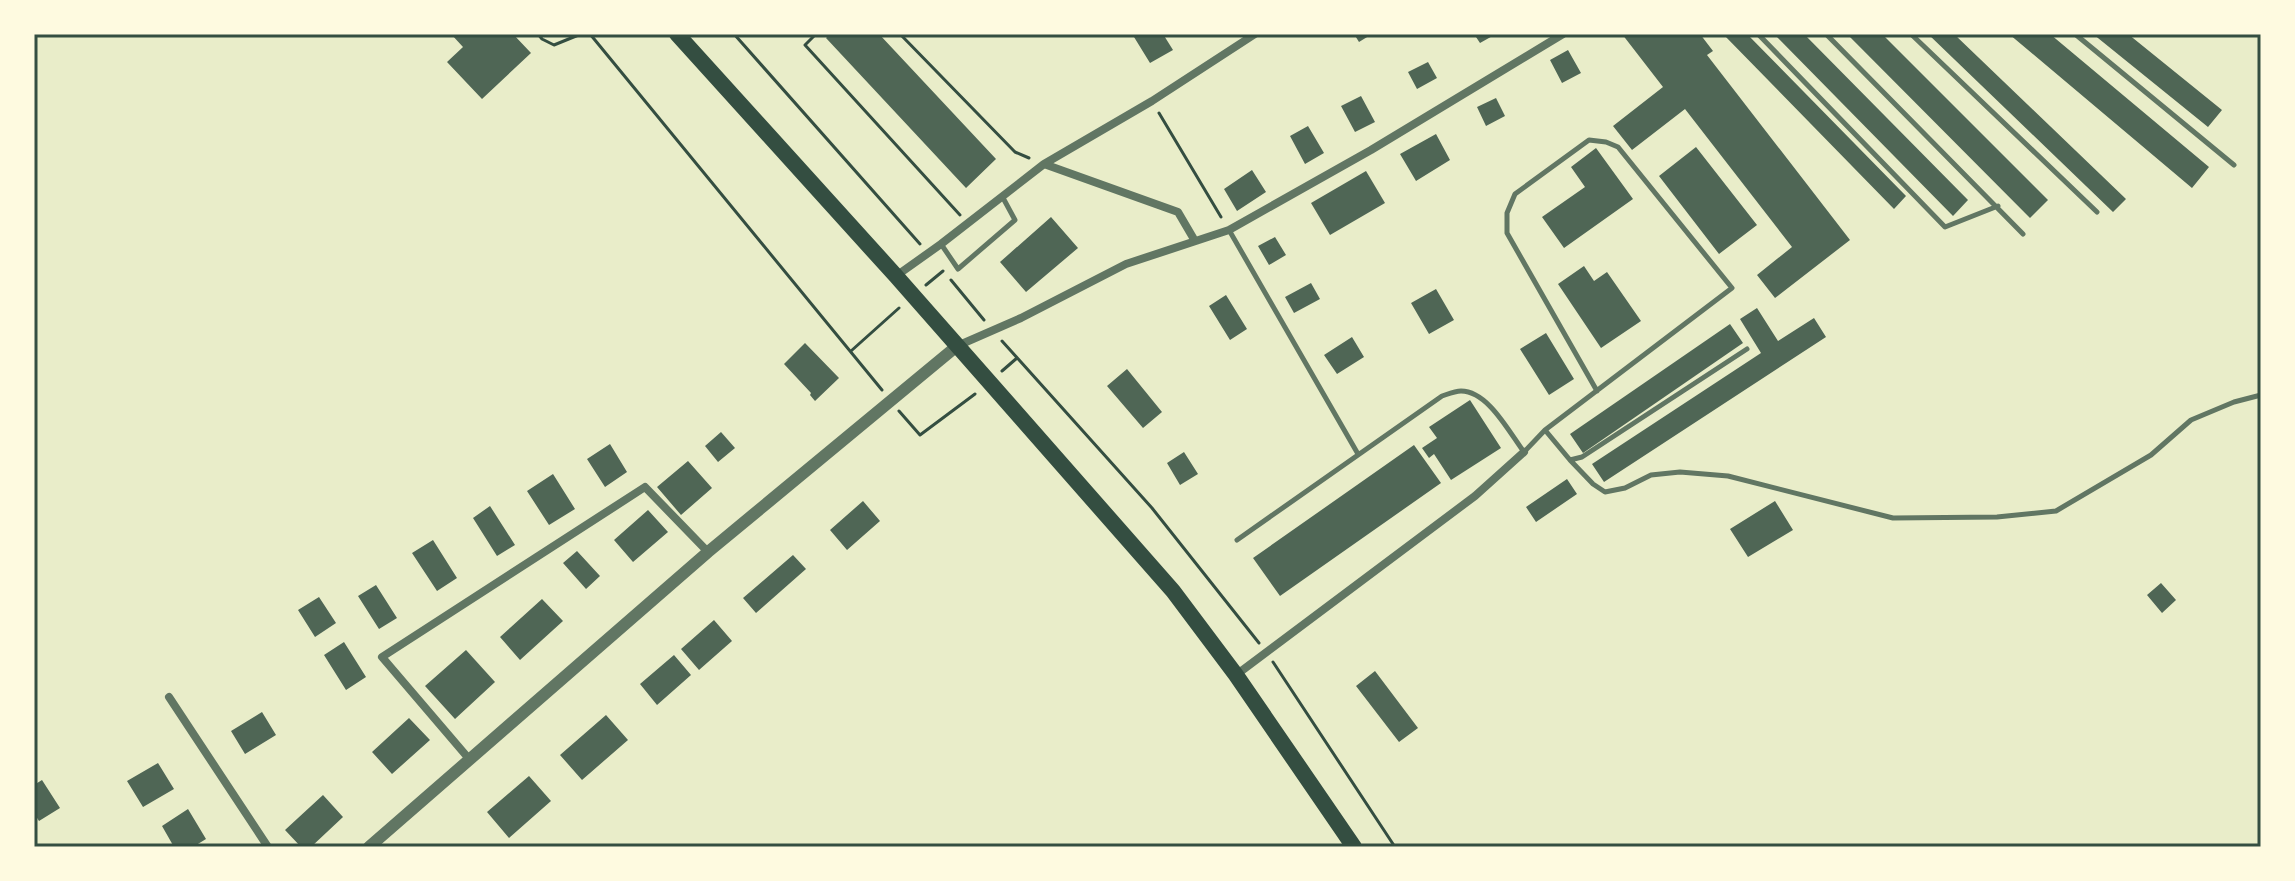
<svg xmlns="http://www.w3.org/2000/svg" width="2295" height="881" font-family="Rubik,sans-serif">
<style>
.building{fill:#4f6655}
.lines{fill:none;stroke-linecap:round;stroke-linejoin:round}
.path{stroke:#344e41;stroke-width:3}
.service{stroke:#617663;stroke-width:5}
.minor{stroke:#617663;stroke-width:8}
.tertiary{stroke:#617663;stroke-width:12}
.trunk{stroke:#344e41;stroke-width:16}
.neatline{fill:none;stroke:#344e41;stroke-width:3}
</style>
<rect width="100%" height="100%" fill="#e9edc9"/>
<path class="building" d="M 451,34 L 513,34 L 531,53 L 482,99 L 447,62 L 463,47 Z
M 830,34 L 879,34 L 996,159 L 966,188 L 826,38 Z
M 1140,34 L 1163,34 L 1173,50 L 1150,63 L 1134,37 Z
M 1354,34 L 1372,34 L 1359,42 Z
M 1474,34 L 1496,34 L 1480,43 Z
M 1622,34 L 1700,34 L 1713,51 L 1707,55 L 1850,240 L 1775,298 L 1757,275 L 1792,247 L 1685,109 L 1632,150 L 1613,126 L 1663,87 Z
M 1723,34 L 1747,34 L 1906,196 L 1894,209 Z
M 1774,34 L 1804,34 L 1968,200 L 1953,216 Z
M 1847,34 L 1882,34 L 2048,200 L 2030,218 Z
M 1928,34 L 1954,34 L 2126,199 L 2113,212 Z
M 2009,34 L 2050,34 L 2209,167 L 2192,188 Z
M 2093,34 L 2128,34 L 2222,110 L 2208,127 Z
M 1568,50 L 1581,73 L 1562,83 L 1550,60 Z
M 1428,62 L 1437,78 L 1417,89 L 1408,72 Z
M 1361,96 L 1375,122 L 1355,132 L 1341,106 Z
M 1496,98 L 1505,116 L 1486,126 L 1477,107 Z
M 1308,126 L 1324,153 L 1305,164 L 1290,136 Z
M 1436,134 L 1450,160 L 1416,181 L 1400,154 Z
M 1696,147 L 1757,225 L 1719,254 L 1659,176 Z
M 1596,148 L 1633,199 L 1564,248 L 1542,217 L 1585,187 L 1571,167 Z
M 1252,170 L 1266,192 L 1237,211 L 1224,189 Z
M 1366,171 L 1385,203 L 1330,235 L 1311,203 Z
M 1051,217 L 1078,248 L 1026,292 L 1000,262 Z
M 1275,237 L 1286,255 L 1269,265 L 1258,246 Z
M 1584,266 L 1594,281 L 1607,272 L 1641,321 L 1601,348 L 1558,284 Z
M 1311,283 L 1320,299 L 1294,313 L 1285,297 Z
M 1436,289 L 1454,320 L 1429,334 L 1411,303 Z
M 1226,295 L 1247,329 L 1230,340 L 1209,306 Z
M 1757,308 L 1778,341 L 1814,318 L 1826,337 L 1604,482 L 1592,464 L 1761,353 L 1740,319 Z
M 1730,324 L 1743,343 L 1583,453 L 1570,434 Z
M 1546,333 L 1574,379 L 1549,395 L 1520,349 Z
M 1352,337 L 1364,357 L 1337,374 L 1324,355 Z
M 805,343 L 839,378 L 815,401 L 810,395 L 811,393 L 784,364 Z
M 1127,369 L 1162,412 L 1143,428 L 1107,386 Z
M 1470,400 L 1501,448 L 1451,480 L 1434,454 L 1429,458 L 1422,448 L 1437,438 L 1429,427 Z
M 721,432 L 735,448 L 718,462 L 705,446 Z
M 610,444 L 627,472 L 605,487 L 587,459 Z
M 1414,445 L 1441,483 L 1280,596 L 1253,558 Z
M 1184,452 L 1198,474 L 1180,485 L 1167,463 Z
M 688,461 L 712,488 L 681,515 L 657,487 Z
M 553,474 L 575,509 L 549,525 L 527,491 Z
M 1567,479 L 1577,494 L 1536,522 L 1526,507 Z
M 863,501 L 880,521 L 847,550 L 830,530 Z
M 1775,501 L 1793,530 L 1748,557 L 1730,529 Z
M 490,506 L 515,545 L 497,556 L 473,518 Z
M 648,510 L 668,532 L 633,562 L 614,540 Z
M 433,540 L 457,578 L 437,591 L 412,553 Z
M 577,551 L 600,576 L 586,589 L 563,563 Z
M 793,555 L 806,569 L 756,613 L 743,598 Z
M 2161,583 L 2176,600 L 2162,613 L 2147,595 Z
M 376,585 L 397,618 L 379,629 L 358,596 Z
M 319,597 L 336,623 L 315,637 L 298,610 Z
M 542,599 L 563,621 L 520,660 L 500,637 Z
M 714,620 L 732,641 L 699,670 L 681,649 Z
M 344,642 L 366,677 L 346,690 L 324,655 Z
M 466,650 L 495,682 L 455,719 L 425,686 Z
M 674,655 L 691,675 L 657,705 L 640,684 Z
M 1375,671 L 1418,728 L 1399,742 L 1356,686 Z
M 262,712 L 276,735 L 245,754 L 231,731 Z
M 606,715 L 628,740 L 582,780 L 560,755 Z
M 409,718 L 430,740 L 392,774 L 372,752 Z
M 158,763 L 174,789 L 143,807 L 127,781 Z
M 529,776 L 551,801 L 509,838 L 487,812 Z
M 42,780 L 60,808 L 39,821 L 34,813 L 34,785 Z
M 323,795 L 343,817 L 311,847 L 301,847 L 285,830 Z
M 188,809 L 206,839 L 193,847 L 174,847 L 162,826 Z"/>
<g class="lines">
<path class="path" d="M 538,34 L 542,39 L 554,45 L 581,34
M 590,34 L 882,390
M 734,34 L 920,244
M 816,34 L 805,45 L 960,215
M 900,34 L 1015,152 L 1029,158
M 1159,113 L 1221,217
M 951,280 L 984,320
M 926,285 L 943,271
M 1002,341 L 1152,508 L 1259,643
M 851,351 L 899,308
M 1002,371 L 1017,358
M 899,411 L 920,435 L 975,394
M 1273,662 L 1395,847"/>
<path class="service" d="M 1758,34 L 1945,227 L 1998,206
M 1826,34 L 2023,234
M 1911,34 L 2097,212
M 2075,34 L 2234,165
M 1229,230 L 1358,454
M 941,244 L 958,269 L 1015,220 L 1002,196
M 1545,430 L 1570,460 L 1582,457 L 1747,349
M 1570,460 L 1593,484 L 1605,492 L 1625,488 L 1651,475 L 1680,472 L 1728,476 L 1893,518 L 1997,517 L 2056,511 L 2151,455 L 2191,420 L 2234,402 L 2261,395
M 1237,540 L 1442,396 C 1448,394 1455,391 1461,391 C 1488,391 1509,432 1524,452 L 1545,430 L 1732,288 L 1618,147 L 1606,142 L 1589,140 L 1515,194 L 1507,213 L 1507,233 L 1597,391"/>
<path class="minor" d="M 1044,164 L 1178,212 L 1195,241
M 896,276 L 941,244 L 1044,164 L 1152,101 L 1255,34
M 957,346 L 1021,318 L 1126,264 L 1229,230 L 1371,150 L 1563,34
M 1236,675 L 1475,496 L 1524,452
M 169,697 L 268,847
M 470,760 L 382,657 L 645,487 L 708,552"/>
<path class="tertiary" d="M 369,847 L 708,552 L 957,346"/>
<path class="trunk" d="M 677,34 L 896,276 L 1173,591 L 1236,675 L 1354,847"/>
</g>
<rect width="2295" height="881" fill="none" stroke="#fefae0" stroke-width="72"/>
<rect x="36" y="36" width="2223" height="809" class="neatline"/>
</svg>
